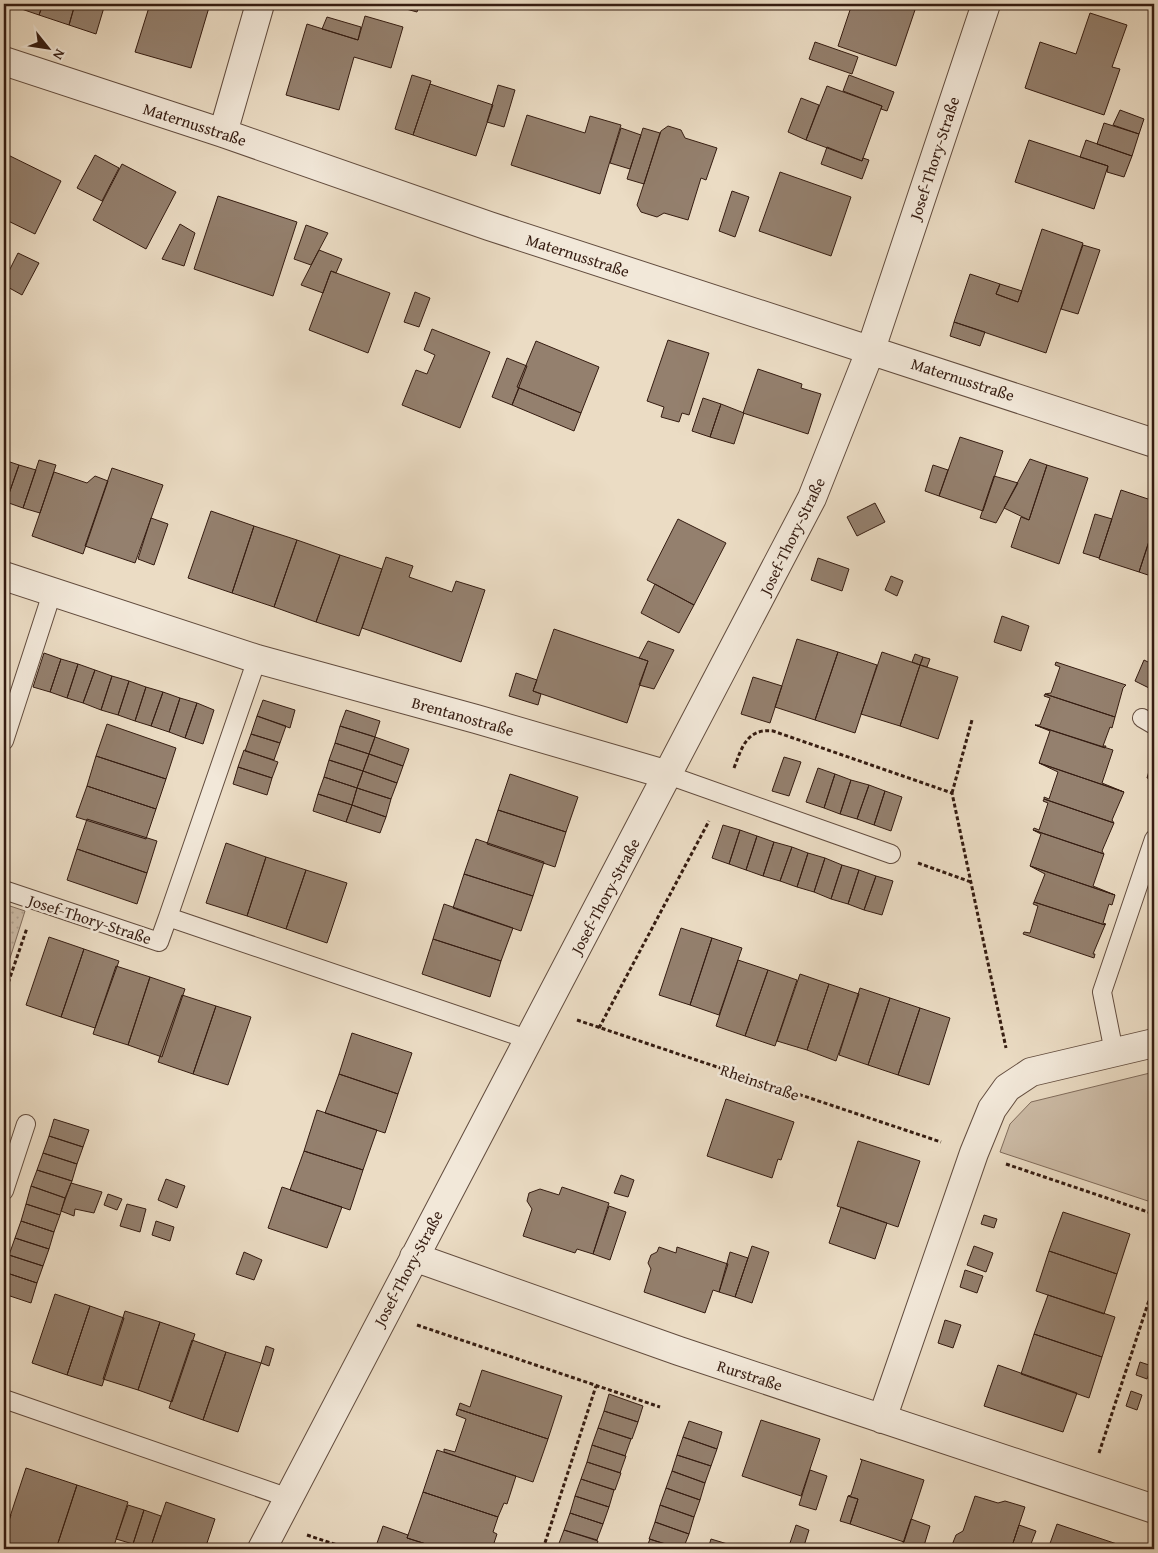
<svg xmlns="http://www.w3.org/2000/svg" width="1158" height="1553" font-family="'Gentium Book Plus',serif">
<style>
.grass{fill:url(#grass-dots);stroke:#806c5c}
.green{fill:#ccbba6;stroke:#806c5c}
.building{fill:#94806e;stroke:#351c11}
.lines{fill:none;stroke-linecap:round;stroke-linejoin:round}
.service-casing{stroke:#624c3e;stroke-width:20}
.minor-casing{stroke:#624c3e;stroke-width:30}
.path{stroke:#351c11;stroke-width:3;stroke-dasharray:4 2.5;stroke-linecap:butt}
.service{stroke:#f2e8d9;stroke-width:18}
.minor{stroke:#f2e8d9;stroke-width:28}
.labels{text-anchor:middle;stroke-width:5;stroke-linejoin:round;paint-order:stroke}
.street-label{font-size:16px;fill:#351c11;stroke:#f2e8d9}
</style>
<defs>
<pattern id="grass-dots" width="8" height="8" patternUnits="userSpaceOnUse" patternTransform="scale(1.25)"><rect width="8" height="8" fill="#ccbba6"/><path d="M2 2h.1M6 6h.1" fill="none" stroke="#b0a08e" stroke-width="1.8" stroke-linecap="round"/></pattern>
</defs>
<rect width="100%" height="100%" fill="#ebdcc4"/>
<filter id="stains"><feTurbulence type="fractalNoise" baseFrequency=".004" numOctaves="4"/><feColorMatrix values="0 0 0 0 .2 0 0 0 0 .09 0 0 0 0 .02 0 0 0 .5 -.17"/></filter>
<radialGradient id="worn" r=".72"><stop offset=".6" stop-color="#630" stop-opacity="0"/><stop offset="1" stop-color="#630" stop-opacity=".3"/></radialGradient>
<path class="grass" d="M 4,904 L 25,911 L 4,977 Z"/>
<path class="green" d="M 1154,1072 L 1154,1203 L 1000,1152 L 1010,1124 L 1031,1102 Z"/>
<path class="building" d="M 7,4 L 43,4 L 39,15 Z
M 43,4 L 75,4 L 69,25 L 39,15 Z
M 75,4 L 105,4 L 96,34 L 69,25 Z
M 150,4 L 210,4 L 191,68 L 135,52 Z
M 388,4 L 420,4 L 417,12 Z
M 852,4 L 917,4 L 896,66 L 838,46 Z
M 1090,13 L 1127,25 L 1112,67 L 1120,69 L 1104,115 L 1025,88 L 1040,42 L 1076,54 Z
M 365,16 L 403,27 L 391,68 L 354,57 L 339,110 L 286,95 L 307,24 L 358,40 Z
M 327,17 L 361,27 L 358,40 L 322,29 Z
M 815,42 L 858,57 L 852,74 L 809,59 Z
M 412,75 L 431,81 L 413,135 L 395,129 Z
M 849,75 L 894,92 L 887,111 L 881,109 L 882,106 L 843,91 Z
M 430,84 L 493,105 L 476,156 L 413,135 Z
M 498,85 L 515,90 L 504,127 L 487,122 Z
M 827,86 L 882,106 L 862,161 L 806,140 Z
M 801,98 L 819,105 L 806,140 L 788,132 Z
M 1120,110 L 1144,119 L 1139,134 L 1113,125 Z
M 527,115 L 585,133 L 590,116 L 621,125 L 600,194 L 511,165 Z
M 1104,123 L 1139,134 L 1132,156 L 1097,144 Z
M 668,126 L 681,130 L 685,138 L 717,148 L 706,180 L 701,178 L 688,220 L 664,213 L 657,217 L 641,212 L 637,205 L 661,131 Z
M 621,128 L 641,135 L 630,169 L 610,163 Z
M 643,128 L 660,133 L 644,184 L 627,179 Z
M 1029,140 L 1108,166 L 1094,209 L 1015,182 Z
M 1086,140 L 1132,156 L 1124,177 L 1107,172 L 1108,166 L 1080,157 Z
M 827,147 L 862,161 L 863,158 L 869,160 L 862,179 L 821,164 Z
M 4,153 L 61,181 L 35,234 L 4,219 Z
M 95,155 L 119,168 L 102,201 L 77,188 Z
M 122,164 L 176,192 L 146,249 L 93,220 Z
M 780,172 L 851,197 L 831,256 L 759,231 Z
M 732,191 L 749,197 L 735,237 L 719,231 Z
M 218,196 L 297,222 L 273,296 L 194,269 Z
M 180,224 L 195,233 L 184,266 L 162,259 Z
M 306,225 L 328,233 L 311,265 L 294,259 Z
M 1042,229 L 1083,243 L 1046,353 L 954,322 L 970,274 L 1000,284 L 996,294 L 1018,302 Z
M 1083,245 L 1100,250 L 1078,314 L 1061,309 Z
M 319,250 L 342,259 L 336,273 L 331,271 L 323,293 L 301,285 Z
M 18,253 L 39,263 L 22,295 L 4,285 L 4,281 Z
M 331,271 L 390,293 L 368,353 L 309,330 Z
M 1000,284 L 1022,291 L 1018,302 L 996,294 Z
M 415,292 L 430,298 L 419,327 L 404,322 Z
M 954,322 L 985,332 L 980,346 L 950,336 Z
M 432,329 L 490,352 L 460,428 L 402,405 L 416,370 L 427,374 L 435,355 L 424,350 Z
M 668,340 L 709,353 L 689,415 L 682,413 L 679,422 L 661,417 L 664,407 L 647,401 Z
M 536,341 L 599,367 L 581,413 L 517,387 Z
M 507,358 L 527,366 L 512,405 L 492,397 Z
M 758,369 L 802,384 L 801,388 L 821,394 L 808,434 L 743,413 Z
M 519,388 L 581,413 L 574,431 L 512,405 Z
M 703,398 L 721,404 L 710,437 L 692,431 Z
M 721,404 L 744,413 L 734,444 L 710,437 Z
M 960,437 L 1003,451 L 983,511 L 939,496 Z
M 1030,459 L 1047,465 L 1029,520 L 1004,508 Z
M 4,460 L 19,465 L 4,508 Z
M 39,460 L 56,465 L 40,513 L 23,508 Z
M 19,465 L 36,470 L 23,508 L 6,502 Z
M 933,465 L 948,470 L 939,496 L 925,491 Z
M 1047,465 L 1088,478 L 1059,564 L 1011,547 L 1021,517 L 1029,520 Z
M 112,468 L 163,485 L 135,563 L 85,546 Z
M 54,472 L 87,483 L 95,476 L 108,481 L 83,554 L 32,536 Z
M 994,476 L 1018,483 L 996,523 L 980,518 Z
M 1121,490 L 1154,501 L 1154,526 L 1139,572 L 1099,559 Z
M 875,503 L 885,522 L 857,536 L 847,517 Z
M 211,511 L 254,526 L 232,593 L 188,578 Z
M 1095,514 L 1112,519 L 1099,558 L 1083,553 Z
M 151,518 L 168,524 L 154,565 L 138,559 Z
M 678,519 L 726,543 L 694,605 L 647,580 Z
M 254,526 L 297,540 L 274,607 L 232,593 Z
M 1154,526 L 1154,577 L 1139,572 Z
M 297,540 L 340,555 L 316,622 L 274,607 Z
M 340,555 L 382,569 L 359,636 L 316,622 Z
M 386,557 L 413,566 L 409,577 L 452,592 L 456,581 L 485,590 L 461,662 L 362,628 Z
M 818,558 L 849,569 L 842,591 L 811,580 Z
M 891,576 L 903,581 L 897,596 L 885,590 Z
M 655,584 L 694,605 L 679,633 L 641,613 Z
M 1002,616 L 1029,626 L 1021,651 L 994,642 Z
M 554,629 L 648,661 L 627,723 L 533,691 Z
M 797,639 L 838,652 L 815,720 L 775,707 Z
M 648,641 L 674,650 L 654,689 L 639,685 L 648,661 L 639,658 Z
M 838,652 L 877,665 L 855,733 L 815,720 Z
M 882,652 L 920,665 L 900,726 L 861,714 Z
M 44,653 L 61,659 L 50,692 L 33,687 Z
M 915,654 L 923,657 L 920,665 L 912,662 Z
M 923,657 L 930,659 L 927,667 L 920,665 Z
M 61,659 L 78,664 L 67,698 L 50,692 Z
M 1144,660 L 1154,665 L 1154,679 L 1149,688 L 1135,681 Z
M 1056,662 L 1126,685 L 1123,688 L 1115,717 L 1045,694 L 1051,693 L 1060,667 L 1055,665 Z
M 78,664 L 95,670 L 83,703 L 67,698 Z
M 920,665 L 958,677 L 938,739 L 900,726 Z
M 95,670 L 112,676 L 101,710 L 83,703 Z
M 516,673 L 537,680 L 533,691 L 541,694 L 538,705 L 509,696 Z
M 112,676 L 129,681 L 118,715 L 101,710 Z
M 753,677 L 782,686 L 770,723 L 741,714 Z
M 129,681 L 146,687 L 135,721 L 118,715 Z
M 146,687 L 163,692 L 151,726 L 135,721 Z
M 163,692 L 180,698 L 169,732 L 151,726 Z
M 1045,694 L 1115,717 L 1112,728 L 1110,727 L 1103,746 L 1106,746 L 1105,748 L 1035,725 L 1040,725 L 1050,698 L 1044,696 Z
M 180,698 L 197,703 L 185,738 L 169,732 Z
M 263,700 L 295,710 L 290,728 L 257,716 Z
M 197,703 L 214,710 L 203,744 L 185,738 Z
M 346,710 L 380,721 L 375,737 L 340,726 Z
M 257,716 L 286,726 L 280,743 L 251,734 Z
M 107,724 L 176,748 L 166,779 L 96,756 Z
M 1035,725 L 1113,750 L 1102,783 L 1124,792 L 1039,763 L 1050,731 Z
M 340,726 L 375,737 L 369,754 L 335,743 Z
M 251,734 L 280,743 L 274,760 L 245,751 Z
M 375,737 L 409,749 L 403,766 L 369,754 Z
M 335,743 L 369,754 L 363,771 L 329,760 Z
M 244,750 L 278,762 L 272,778 L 238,767 Z
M 369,754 L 403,766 L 397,783 L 363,771 Z
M 96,756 L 166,779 L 156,809 L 87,786 Z
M 784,757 L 801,762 L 789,796 L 772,791 Z
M 329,760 L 363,771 L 357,788 L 324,777 Z
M 1039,763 L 1124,792 L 1112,820 L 1114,823 L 1044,799 L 1044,797 L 1049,799 L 1058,772 Z
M 1151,764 L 1154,764 L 1154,780 L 1147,778 Z
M 238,767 L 272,778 L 267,795 L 233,784 Z
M 818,768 L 835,774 L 824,808 L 806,802 Z
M 363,771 L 397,783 L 391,799 L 357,788 Z
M 510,774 L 578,797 L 566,832 L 498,810 Z
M 835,774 L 851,780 L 840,814 L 824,808 Z
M 324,777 L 357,788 L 352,805 L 318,794 Z
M 851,780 L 869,785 L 857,819 L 840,814 Z
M 869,785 L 885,791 L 874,825 L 857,819 Z
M 87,786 L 156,809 L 146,839 L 76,817 Z
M 357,788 L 391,799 L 386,817 L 352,805 Z
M 885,791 L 902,797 L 891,831 L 874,825 Z
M 318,794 L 352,805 L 346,822 L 313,811 Z
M 1044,799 L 1114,823 L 1102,851 L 1104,854 L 1033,830 L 1034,828 L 1039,830 L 1048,803 L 1043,801 Z
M 352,805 L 386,817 L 380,833 L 346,822 Z
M 498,810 L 566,832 L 555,867 L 487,844 Z
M 87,819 L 157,841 L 147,873 L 77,849 Z
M 723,825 L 740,830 L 729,864 L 712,858 Z
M 740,830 L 757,836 L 746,870 L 729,864 Z
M 1033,830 L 1104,854 L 1093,886 L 1115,895 L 1030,866 L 1041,834 Z
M 757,836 L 774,842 L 763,876 L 746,870 Z
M 476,839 L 544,862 L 533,896 L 464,874 Z
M 774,842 L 792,847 L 780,881 L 763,876 Z
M 226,843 L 266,857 L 247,916 L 206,903 Z
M 792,847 L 808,853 L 797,887 L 780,881 Z
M 77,849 L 147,873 L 137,904 L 67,880 Z
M 808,853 L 825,858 L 814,892 L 797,887 Z
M 266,857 L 306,870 L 286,929 L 247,916 Z
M 825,858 L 842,865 L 831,899 L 814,892 Z
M 842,865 L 859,870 L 848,904 L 831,899 Z
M 1030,866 L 1115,895 L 1112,905 L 1109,904 L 1103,923 L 1106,924 L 1105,925 L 1034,902 L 1045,874 Z
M 306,870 L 347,883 L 327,943 L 286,929 Z
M 859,870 L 876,876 L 864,910 L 848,904 Z
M 464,874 L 533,896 L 521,931 L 453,908 Z
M 876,876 L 893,881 L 882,915 L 864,910 Z
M 1034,902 L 1105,925 L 1093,954 L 1095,954 L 1094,958 L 1023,934 L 1024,932 L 1030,933 L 1038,906 L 1033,904 Z
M 444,904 L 513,928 L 501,961 L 433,939 Z
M 681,928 L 712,938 L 690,1005 L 659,995 Z
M 49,937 L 84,949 L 61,1017 L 26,1005 Z
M 712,938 L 742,948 L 719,1015 L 690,1005 Z
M 433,939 L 501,961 L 490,997 L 422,974 Z
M 84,949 L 119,961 L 95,1028 L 61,1017 Z
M 738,960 L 768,970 L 745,1036 L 716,1026 Z
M 116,966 L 150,977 L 128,1045 L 93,1034 Z
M 768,970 L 797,980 L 775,1046 L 745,1036 Z
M 800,974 L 829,984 L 807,1050 L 777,1041 Z
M 150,977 L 185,989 L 162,1057 L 128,1045 Z
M 829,984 L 859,994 L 836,1061 L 807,1050 Z
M 860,988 L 890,998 L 868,1065 L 839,1055 Z
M 182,995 L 216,1006 L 193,1074 L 158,1062 Z
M 890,998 L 920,1008 L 898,1075 L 868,1065 Z
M 216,1006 L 251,1017 L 228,1085 L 193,1074 Z
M 920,1008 L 950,1018 L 929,1085 L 898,1075 Z
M 352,1033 L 412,1053 L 398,1094 L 339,1074 Z
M 339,1074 L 398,1094 L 385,1133 L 325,1113 Z
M 726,1099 L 794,1122 L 781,1160 L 778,1159 L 772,1178 L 707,1156 Z
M 4,1102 L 9,1104 L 4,1120 Z
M 317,1110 L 377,1130 L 363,1170 L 304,1151 Z
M 54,1119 L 89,1130 L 83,1147 L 49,1136 Z
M 49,1136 L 83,1147 L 77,1164 L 43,1153 Z
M 858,1141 L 920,1161 L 898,1227 L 837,1206 Z
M 304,1151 L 363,1170 L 350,1210 L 290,1190 Z
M 43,1153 L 77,1164 L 72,1181 L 37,1170 Z
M 37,1170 L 72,1181 L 65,1198 L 31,1186 Z
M 621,1175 L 634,1180 L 628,1197 L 614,1193 Z
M 166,1179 L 185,1186 L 177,1208 L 158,1200 Z
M 71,1183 L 102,1192 L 94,1213 L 75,1209 L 74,1216 L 61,1211 Z
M 31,1186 L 65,1198 L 60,1215 L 26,1204 Z
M 282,1187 L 342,1207 L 327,1248 L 268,1228 Z
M 562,1187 L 609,1203 L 593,1254 L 577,1249 L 575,1253 L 523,1236 L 532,1209 L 527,1201 L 529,1193 L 540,1189 L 559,1195 Z
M 108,1194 L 122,1199 L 117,1210 L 104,1205 Z
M 26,1204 L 60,1215 L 54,1232 L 21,1221 Z
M 127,1204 L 146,1209 L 140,1232 L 120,1226 Z
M 609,1206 L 626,1212 L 610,1260 L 593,1254 Z
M 841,1207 L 887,1223 L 875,1259 L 829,1243 Z
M 1063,1212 L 1130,1234 L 1117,1274 L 1049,1251 Z
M 984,1215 L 997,1219 L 994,1228 L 981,1224 Z
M 21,1221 L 54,1232 L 49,1249 L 15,1238 Z
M 156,1221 L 174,1227 L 170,1241 L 152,1235 Z
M 15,1238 L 49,1249 L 43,1266 L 9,1255 Z
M 752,1246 L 769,1252 L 752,1303 L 735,1297 Z
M 974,1246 L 993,1253 L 986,1272 L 967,1265 Z
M 659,1247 L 676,1253 L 677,1247 L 728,1264 L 719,1292 L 713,1290 L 705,1313 L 644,1292 L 651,1269 L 648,1263 L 651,1255 L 657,1252 Z
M 1049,1251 L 1117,1274 L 1104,1314 L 1036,1291 Z
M 244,1252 L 262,1260 L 254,1280 L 236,1274 Z
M 730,1252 L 748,1258 L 735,1297 L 719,1292 Z
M 9,1255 L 43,1266 L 37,1283 L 4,1272 Z
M 965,1270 L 983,1276 L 977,1293 L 960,1287 Z
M 4,1272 L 37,1283 L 31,1303 L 4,1294 Z
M 55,1294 L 90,1306 L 67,1375 L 32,1363 Z
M 1048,1295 L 1115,1317 L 1102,1357 L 1034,1334 Z
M 90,1306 L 124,1318 L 102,1386 L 67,1375 Z
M 125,1311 L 160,1322 L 138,1390 L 103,1379 Z
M 945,1320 L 961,1325 L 953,1348 L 938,1343 Z
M 160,1322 L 195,1334 L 172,1402 L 138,1390 Z
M 1034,1334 L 1102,1357 L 1089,1398 L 1021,1374 Z
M 192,1340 L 226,1352 L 203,1420 L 169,1408 Z
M 266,1346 L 274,1349 L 269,1366 L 261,1363 Z
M 226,1352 L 261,1363 L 238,1432 L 203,1420 Z
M 1140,1362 L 1152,1366 L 1147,1379 L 1136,1375 Z
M 998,1365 L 1077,1393 L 1063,1432 L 984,1406 Z
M 482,1370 L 562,1396 L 548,1439 L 458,1409 L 460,1403 L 470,1407 Z
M 1131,1391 L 1142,1395 L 1137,1410 L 1126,1406 Z
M 609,1394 L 643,1406 L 638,1422 L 604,1411 Z
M 458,1409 L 548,1439 L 533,1482 L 444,1452 L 444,1449 L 455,1452 L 466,1419 L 456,1415 Z
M 604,1411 L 638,1422 L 632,1439 L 598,1428 Z
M 761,1420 L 820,1439 L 801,1496 L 742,1476 Z
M 689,1421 L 722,1432 L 717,1449 L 683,1437 Z
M 598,1428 L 631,1439 L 625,1456 L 592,1445 Z
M 683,1437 L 717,1449 L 711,1466 L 677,1455 Z
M 592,1445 L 626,1456 L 620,1473 L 587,1462 Z
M 437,1450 L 516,1476 L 507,1504 L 504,1503 L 498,1517 L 423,1492 Z
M 677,1455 L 711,1466 L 705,1483 L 672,1471 Z
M 860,1459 L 924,1480 L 904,1542 L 850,1524 L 858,1499 L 848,1496 L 851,1495 L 862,1460 Z
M 587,1462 L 621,1473 L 615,1490 L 581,1479 Z
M 26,1468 L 77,1485 L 56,1549 L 4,1549 L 4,1535 Z
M 810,1470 L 827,1476 L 816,1510 L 799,1505 Z
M 672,1471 L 705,1483 L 700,1500 L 666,1488 Z
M 581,1479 L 614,1490 L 609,1507 L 575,1496 Z
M 77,1485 L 128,1502 L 113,1549 L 56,1549 Z
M 666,1488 L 700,1500 L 694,1517 L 660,1505 Z
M 423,1492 L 498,1517 L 493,1532 L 497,1534 L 492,1549 L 442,1549 L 407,1538 Z
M 575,1496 L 609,1507 L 603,1524 L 570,1513 Z
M 848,1496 L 858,1499 L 850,1524 L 840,1521 Z
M 975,1496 L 998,1503 L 1005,1501 L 1025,1507 L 1011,1549 L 955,1549 L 952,1545 L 956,1535 L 963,1531 Z
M 166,1502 L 215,1519 L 205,1549 L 150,1549 Z
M 128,1505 L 144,1510 L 133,1544 L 116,1539 Z
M 660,1505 L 694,1517 L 689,1534 L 655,1522 Z
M 144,1510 L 161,1516 L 150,1549 L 133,1544 Z
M 4,1512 L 11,1515 L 4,1535 Z
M 570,1513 L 603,1524 L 597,1540 L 564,1530 Z
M 911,1519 L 930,1526 L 923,1549 L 901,1549 Z
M 655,1522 L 689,1534 L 683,1549 L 649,1539 Z
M 1057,1524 L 1117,1544 L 1115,1549 L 1048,1549 Z
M 796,1525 L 809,1530 L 803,1549 L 788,1549 Z
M 1019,1525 L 1036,1531 L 1029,1549 L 1011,1549 Z
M 383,1526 L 408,1535 L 407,1538 L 442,1549 L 386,1549 L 376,1546 Z
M 564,1530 L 598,1541 L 595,1549 L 567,1549 L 558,1546 Z
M 650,1539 L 679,1549 L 646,1549 Z
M 711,1539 L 744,1549 L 708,1549 Z"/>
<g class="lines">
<defs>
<path id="service" d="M 1142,718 L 1154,725
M 4,741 L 52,593
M 668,775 L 891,854
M 4,890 L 159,942 L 168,917 L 530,1040
M 168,917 L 257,659
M 1114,1052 L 1102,992 L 1154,839
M 4,1191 L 26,1124
M 4,1399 L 289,1498"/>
<path id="minor" d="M 4,61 L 223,133 L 489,226 L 1154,443
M 223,133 L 260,4
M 4,576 L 257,659 L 476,719 L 668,775
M 414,1257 L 679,1351 L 1154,1509
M 882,1419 L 974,1153 L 992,1109 L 1007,1088 L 1031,1072 L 1154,1043
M 262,1549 L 812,498 L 871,349 L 986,4"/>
</defs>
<use href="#service" class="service-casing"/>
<use href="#minor" class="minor-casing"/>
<path class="path" d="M 734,768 C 742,747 747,728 773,731 L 952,793 L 1006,1048
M 952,793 L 972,720
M 918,863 L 971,882
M 4,995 L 27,928
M 577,1020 L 941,1142
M 599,1028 L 709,821
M 1006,1164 L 1154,1214
M 417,1325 L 660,1407
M 1099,1453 L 1154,1285
M 307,1535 L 349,1549
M 543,1549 L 596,1386"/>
<use href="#service" class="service"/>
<use href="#minor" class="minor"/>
</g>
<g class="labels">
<g class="street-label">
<text transform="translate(195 124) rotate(18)" y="6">Maternusstraße</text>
<text transform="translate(934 158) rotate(-72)" y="6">Josef-Thory-Straße</text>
<text transform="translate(578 255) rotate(18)" y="6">Maternusstraße</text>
<text transform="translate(963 379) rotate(18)" y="6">Maternusstraße</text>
<text transform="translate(792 536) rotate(-64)" y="6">Josef-Thory-Straße</text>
<text transform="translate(463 716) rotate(16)" y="6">Brentanostraße</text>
<text transform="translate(605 896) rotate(-62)" y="6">Josef-Thory-Straße</text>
<text transform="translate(90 919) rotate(18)" y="6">Josef-Thory-Straße</text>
<text transform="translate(760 1082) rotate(19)" y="6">Rheinstraße</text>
<text transform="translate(408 1268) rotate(-62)" y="6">Josef-Thory-Straße</text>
<text transform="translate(750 1375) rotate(18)" y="6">Rurstraße</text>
</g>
</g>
<rect width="1158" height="1553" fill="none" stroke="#ebdcc4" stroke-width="20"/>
<rect x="5" y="5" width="1148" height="1543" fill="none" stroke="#351c11" stroke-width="2.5"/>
<rect x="10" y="10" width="1138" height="1533" fill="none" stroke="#351c11"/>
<g transform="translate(48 48) rotate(120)" stroke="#f2e8d9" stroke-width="4" paint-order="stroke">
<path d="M0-4L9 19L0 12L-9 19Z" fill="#351c11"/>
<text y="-8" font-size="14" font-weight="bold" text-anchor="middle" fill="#351c11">N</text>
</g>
<rect width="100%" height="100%" filter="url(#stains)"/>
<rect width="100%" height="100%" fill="url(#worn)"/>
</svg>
